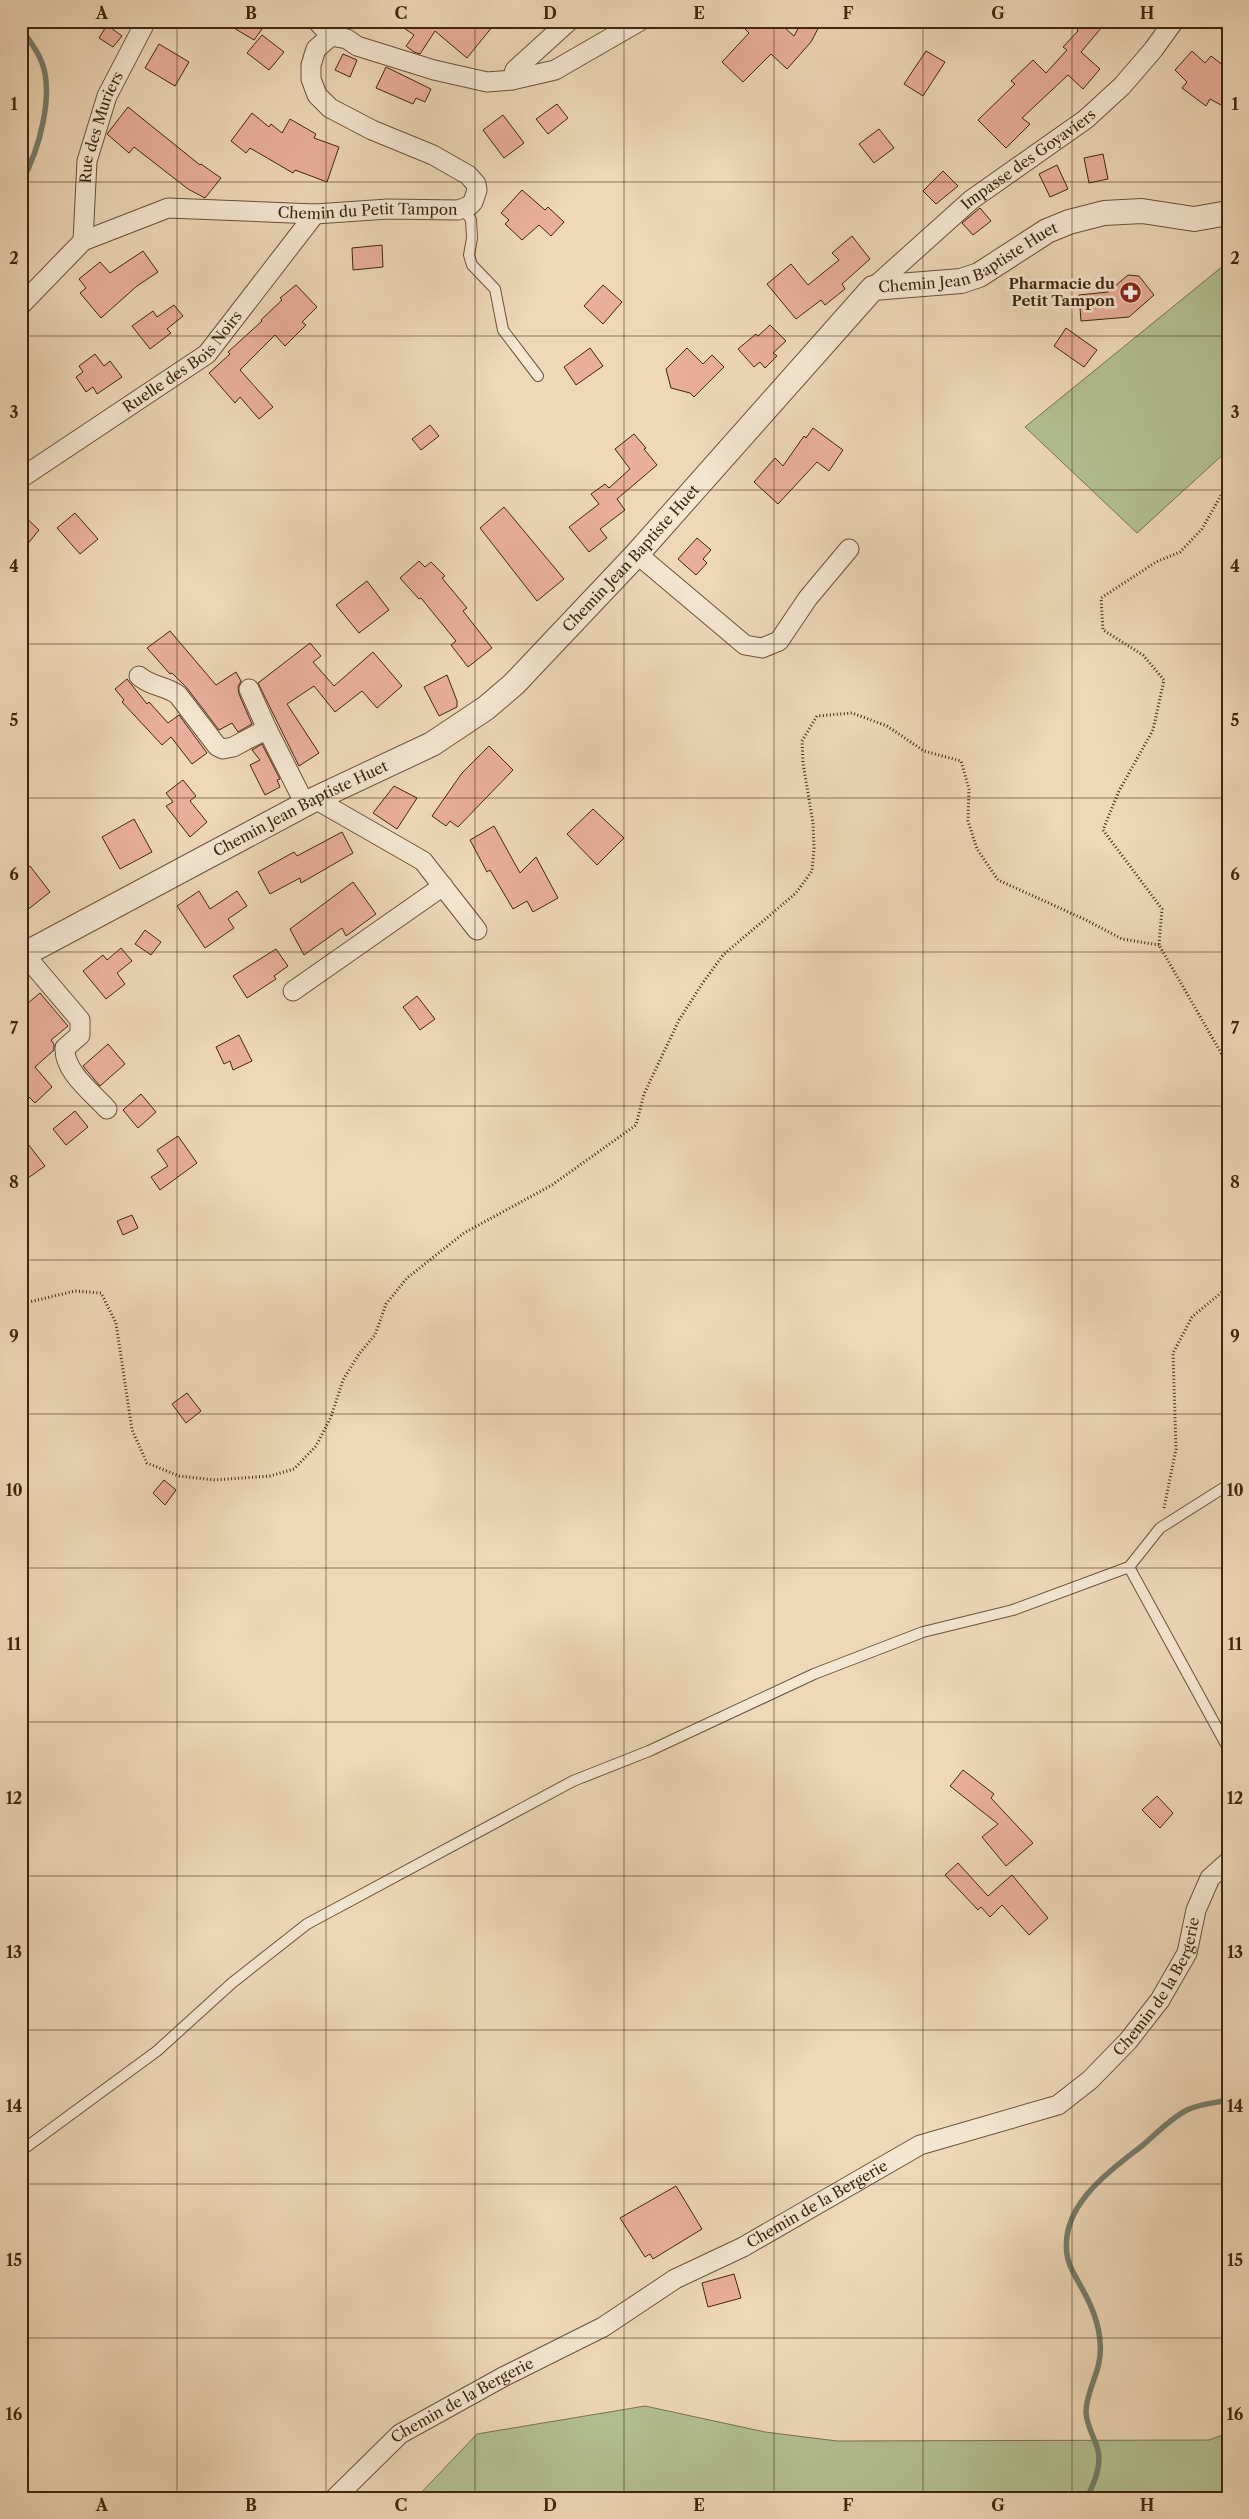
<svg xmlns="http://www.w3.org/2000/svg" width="1249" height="2519" font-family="'Libre Caslon Text',serif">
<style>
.green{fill:#b3c093;stroke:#797350}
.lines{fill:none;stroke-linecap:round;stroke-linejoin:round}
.stream{stroke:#757f6e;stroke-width:5.5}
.building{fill:#eaaf9c;stroke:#3f260d}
.service-casing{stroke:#6b5238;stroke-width:12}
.minor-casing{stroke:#6b5238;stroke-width:21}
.tertiary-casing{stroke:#6b5238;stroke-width:26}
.path{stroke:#3f260d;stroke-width:3;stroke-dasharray:1 2.5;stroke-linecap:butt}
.service{stroke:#f4e6d1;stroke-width:10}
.minor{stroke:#f4e6d1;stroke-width:19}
.tertiary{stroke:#f4e6d1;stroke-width:24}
.grid{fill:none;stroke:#3f260d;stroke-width:1;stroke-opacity:0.55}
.labels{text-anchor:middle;stroke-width:5;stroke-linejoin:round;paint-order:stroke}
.street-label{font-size:15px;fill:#3f260d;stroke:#f4e6d1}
.poi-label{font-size:15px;font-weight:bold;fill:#3f260d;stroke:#f4e6d1;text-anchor:end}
.neatline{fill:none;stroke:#3f260d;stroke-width:2}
.grid-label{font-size:16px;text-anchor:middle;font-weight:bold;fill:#3f260d}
</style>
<rect width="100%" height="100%" fill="#eed8b8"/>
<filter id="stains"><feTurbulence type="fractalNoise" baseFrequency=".004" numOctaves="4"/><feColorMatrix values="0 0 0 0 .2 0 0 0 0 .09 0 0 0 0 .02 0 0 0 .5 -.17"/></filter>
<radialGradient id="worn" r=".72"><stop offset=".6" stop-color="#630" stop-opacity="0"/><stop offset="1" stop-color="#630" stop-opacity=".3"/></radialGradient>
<path class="green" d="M 1228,262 L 1228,450 L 1137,533 L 1025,427 Z
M 645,2406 L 765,2432 L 837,2441 L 1209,2440 L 1228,2433 L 1228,2498 L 416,2498 L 477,2434 Z"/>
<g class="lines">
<path class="stream" d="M 21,28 C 27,38 35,47 40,58 C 56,91 39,152 21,182
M 1087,2498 C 1093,2485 1102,2466 1098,2451 C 1095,2437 1086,2426 1086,2411 C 1087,2387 1103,2370 1100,2342 C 1099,2322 1090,2302 1080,2285 C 1075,2275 1068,2266 1067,2254 C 1060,2205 1110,2171 1143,2145 C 1157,2133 1171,2118 1187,2110 C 1199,2104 1215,2103 1228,2100"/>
</g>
<path class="building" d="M 222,21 L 268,21 L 254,40 Z
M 394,21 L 497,21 L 467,58 L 435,31 L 420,54 L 414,52 L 406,46 L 414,35 Z
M 737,21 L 777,21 L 794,36 L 802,21 L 822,21 L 811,42 L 787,69 L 771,54 L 743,82 L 722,62 L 749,33 Z
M 1084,21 L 1107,21 L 1081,52 L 1100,69 L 1083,89 L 1068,75 L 1022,118 L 1030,124 L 1006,148 L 978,120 L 1015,84 L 1011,81 L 1033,60 L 1046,73 L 1067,50 L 1063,47 L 1078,31 L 1077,30 Z
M 107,25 L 122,36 L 113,47 L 99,38 Z
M 262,35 L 284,52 L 269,70 L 247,53 Z
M 159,44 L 189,62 L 175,86 L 145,68 Z
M 926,51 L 945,62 L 923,96 L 904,84 Z
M 1192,51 L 1205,63 L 1211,56 L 1227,68 L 1222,76 L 1228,79 L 1228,109 L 1210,99 L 1206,106 L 1182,88 L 1187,82 L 1175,70 Z
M 343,54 L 357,60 L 350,77 L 335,70 Z
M 386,67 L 431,89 L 425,102 L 416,98 L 413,104 L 376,88 Z
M 557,104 L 568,118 L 548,134 L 536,119 Z
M 128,107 L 200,165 L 201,164 L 221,178 L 205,198 L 188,189 L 134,147 L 129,153 L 107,134 Z
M 252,113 L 269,127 L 271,124 L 282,133 L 290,119 L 316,134 L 314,138 L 339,147 L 327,182 L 295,170 L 293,173 L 250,148 L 246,153 L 231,141 Z
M 503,115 L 524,143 L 504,158 L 483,130 Z
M 879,129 L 894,148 L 874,163 L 859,144 Z
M 1103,154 L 1108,179 L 1089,183 L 1084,158 Z
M 1057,165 L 1068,189 L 1050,197 L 1039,174 Z
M 943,171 L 958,186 L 936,204 L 923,191 Z
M 522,190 L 545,210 L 548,207 L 564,222 L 551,236 L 539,225 L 522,240 L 505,224 L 509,220 L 501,213 Z
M 980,208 L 991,221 L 973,235 L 962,223 Z
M 852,236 L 870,259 L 842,284 L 845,289 L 825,305 L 821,300 L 796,319 L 767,284 L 791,264 L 808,285 L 839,260 L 832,253 Z
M 382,245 L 383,267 L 353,270 L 352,248 Z
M 143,251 L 158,272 L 137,286 L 101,318 L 80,293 L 86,288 L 79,279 L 100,262 L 110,273 Z
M 1128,275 L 1139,276 L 1154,295 L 1129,317 L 1081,321 L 1079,295 L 1108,292 Z
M 296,285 L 317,307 L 302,322 L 306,325 L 285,346 L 275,335 L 240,370 L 273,407 L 259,419 L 240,397 L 235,403 L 209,373 L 230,354 L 228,352 L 262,321 L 261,320 L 282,300 L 280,298 Z
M 603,285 L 622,302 L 603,324 L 584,306 Z
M 174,305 L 183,316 L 167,329 L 171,333 L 150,349 L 132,326 L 153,311 L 157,317 Z
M 770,325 L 786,341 L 773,353 L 777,356 L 765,368 L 760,362 L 754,367 L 738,349 L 756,334 L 758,336 Z
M 1066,328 L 1097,350 L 1084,367 L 1054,346 Z
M 590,348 L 603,366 L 576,385 L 564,367 Z
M 687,348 L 703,364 L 712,355 L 724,367 L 694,397 L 690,393 L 671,388 L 666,369 Z
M 95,354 L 104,366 L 110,361 L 122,377 L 97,394 L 93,387 L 86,392 L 76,377 L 83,372 L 79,366 Z
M 430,425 L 439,436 L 421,450 L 412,439 Z
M 813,428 L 843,450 L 829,471 L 817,462 L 778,504 L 754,482 L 775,458 L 783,466 L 804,436 L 806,438 Z
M 634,434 L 646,448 L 644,449 L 657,465 L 617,499 L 625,510 L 600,529 L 607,538 L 589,552 L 569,527 L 599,504 L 591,494 L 605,484 L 609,488 L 630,469 L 615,449 Z
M 504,507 L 564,579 L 537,601 L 480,528 Z
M 21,513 L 39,530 L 21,552 Z
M 75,513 L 98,539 L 80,554 L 57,528 Z
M 697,538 L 711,550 L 703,559 L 707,563 L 696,575 L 678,559 Z
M 419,561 L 425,567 L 431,562 L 445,576 L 442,578 L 467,608 L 463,611 L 492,648 L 468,667 L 451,645 L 456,641 L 421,598 L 419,599 L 400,578 Z
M 367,581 L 389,610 L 359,633 L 336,605 Z
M 170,631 L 216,685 L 236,672 L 241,681 L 238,687 L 239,694 L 252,724 L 238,732 L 232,723 L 219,730 L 187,688 L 172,673 L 170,674 L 147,648 Z
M 310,643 L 321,656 L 313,662 L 334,686 L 373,652 L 402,686 L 377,708 L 362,691 L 335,712 L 314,686 L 287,704 L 319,753 L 299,766 L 258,683 Z
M 447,675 L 457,701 L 457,707 L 439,716 L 424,687 Z
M 127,679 L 147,704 L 149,702 L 168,723 L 179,715 L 207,753 L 192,764 L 171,737 L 162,745 L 122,702 L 124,700 L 115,689 Z
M 262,744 L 280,779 L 277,780 L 280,787 L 265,795 L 250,765 L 260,760 L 252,750 Z
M 489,746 L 513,770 L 458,827 L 450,821 L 446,826 L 432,816 L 462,773 Z
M 183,780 L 196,796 L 190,801 L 207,822 L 190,837 L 166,806 L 173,802 L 166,793 Z
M 394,786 L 417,798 L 397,829 L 373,813 Z
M 593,809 L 624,838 L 597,865 L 567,834 Z
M 134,819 L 152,852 L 120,869 L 102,837 Z
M 494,826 L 520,873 L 536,857 L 558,898 L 533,912 L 527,901 L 513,909 L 490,870 L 487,872 L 470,840 Z
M 342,832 L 353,853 L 301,883 L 300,878 L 270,894 L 258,872 L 294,852 L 297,856 Z
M 30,866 L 50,892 L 21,915 L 21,873 Z
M 353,882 L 376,914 L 346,936 L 342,928 L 304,955 L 290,929 Z
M 199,891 L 210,909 L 237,891 L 247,906 L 228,919 L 234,928 L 205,948 L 177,906 Z
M 145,930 L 161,942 L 151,955 L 135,944 Z
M 121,948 L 132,961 L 117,973 L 125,984 L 106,999 L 83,971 L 103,955 L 107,960 Z
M 276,949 L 288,966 L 274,976 L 276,979 L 247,998 L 233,976 Z
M 40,993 L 68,1026 L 51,1040 L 54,1044 L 54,1050 L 35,1067 L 52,1087 L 35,1103 L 21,1089 L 21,1009 Z
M 417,996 L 435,1019 L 420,1030 L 403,1007 Z
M 239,1035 L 252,1061 L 233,1070 L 230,1061 L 224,1064 L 216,1047 Z
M 108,1044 L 125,1064 L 100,1086 L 83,1066 Z
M 141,1094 L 156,1112 L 138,1128 L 123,1110 Z
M 75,1111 L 88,1127 L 66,1145 L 53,1129 Z
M 21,1135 L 45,1166 L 21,1183 Z
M 178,1136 L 197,1163 L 160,1190 L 151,1177 L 168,1166 L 157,1150 Z
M 132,1215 L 138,1228 L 123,1235 L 117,1221 Z
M 187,1393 L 201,1411 L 186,1423 L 172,1404 Z
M 164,1480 L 176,1490 L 165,1505 L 153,1493 Z
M 963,1770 L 994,1794 L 991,1798 L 1033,1843 L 1006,1866 L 982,1837 L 998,1824 L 950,1786 Z
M 1157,1796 L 1173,1813 L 1160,1828 L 1142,1810 Z
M 958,1863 L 988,1896 L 1012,1875 L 1048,1918 L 1029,1935 L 1002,1905 L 990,1917 L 981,1907 L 978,1910 L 945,1875 Z
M 676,2186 L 702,2229 L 653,2259 L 650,2254 L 645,2257 L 620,2218 Z
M 734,2274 L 741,2298 L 708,2307 L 702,2283 Z"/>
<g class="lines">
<defs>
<path id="service" d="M 464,209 L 471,220 L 472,238 L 469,255 L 472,265 L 495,289 L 503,330 L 538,376
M 1129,1567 L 1160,1528 L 1228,1485
M 21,2151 L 157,2051 L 232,1983 L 307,1924 L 573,1781 L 649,1751 L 814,1674 L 923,1632 L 1013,1610 L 1129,1567 L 1228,1748"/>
<g id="minor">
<path d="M 317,21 L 331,36 L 341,21"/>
<path d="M 512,80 L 515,70 L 569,21"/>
<path id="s1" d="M 83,241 L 87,161 L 107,96 L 146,21"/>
<path id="s2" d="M 873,288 L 971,200 L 1086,119 L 1122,86 L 1153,50 L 1174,21"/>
<path id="s3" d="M 21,305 L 83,241 L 168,208 L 315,214 L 388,209 L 458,210 L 469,206 L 473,202 L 477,190 L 476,184 L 468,175 L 433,155 L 372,130 L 330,108 L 317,95 L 311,79 L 311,65 L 316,49 L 331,36 L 347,39 L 357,46 L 434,70 L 487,82 L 512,80 L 555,70 L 640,21"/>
<path id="s4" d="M 21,478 L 207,354 L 315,214"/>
<path d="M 637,554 L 745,645 L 762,648 L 779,641 L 808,598 L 849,549"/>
<path d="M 139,676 C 151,687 165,685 178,695 L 217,746 L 223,749 L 233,747 L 267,729"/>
<path d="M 249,689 L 267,729 L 305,804"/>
<path d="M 315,799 L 423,861 L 477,930"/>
<path d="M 24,954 L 80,1020 L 80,1035 L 65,1048 C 64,1072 92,1092 107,1109"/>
<path d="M 293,991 L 443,886"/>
<path id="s5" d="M 335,2498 L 400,2434 L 503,2377 L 603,2327 L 675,2279 L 743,2247 L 920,2145 L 1058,2105 L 1090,2080 L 1128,2041 L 1160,2000 L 1187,1953 L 1196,1910 L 1210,1878 L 1228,1862"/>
</g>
<g id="tertiary">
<path id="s6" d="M 21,956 L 315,799 L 432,744 L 486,708 L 514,684 L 637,554 L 873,288 L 961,281 L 979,275 L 1047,231 L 1069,222 L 1104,213 L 1142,211 L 1194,219 L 1228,213"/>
</g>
</defs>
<use href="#service" class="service-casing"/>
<use href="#minor" class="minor-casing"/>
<use href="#tertiary" class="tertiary-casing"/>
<path class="path" d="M 1228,483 L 1202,529 L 1180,552 L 1156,562 L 1101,598 L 1103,630 L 1143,655 L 1164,680 L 1153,730 L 1119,791 L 1103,830 L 1162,909 L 1159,945 L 1228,1065
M 21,1304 L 75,1291 L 101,1293 L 116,1323 L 132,1430 L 147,1463 L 179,1476 L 215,1480 L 270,1476 L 294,1469 L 316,1446 L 331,1417 L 343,1380 L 359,1354 L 375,1335 L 386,1304 L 407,1278 L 464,1233 L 552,1185 L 636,1125 L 644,1094 L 679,1020 L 702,984 L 723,955 L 796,893 L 812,871 L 814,848 L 813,823 L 803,763 L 802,741 L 817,716 L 852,713 L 887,726 L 924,751 L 961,761 L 969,789 L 968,821 L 977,849 L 998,880 L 1086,920 L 1122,939 L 1159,945
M 1164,1508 L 1176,1449 L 1173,1353 L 1192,1317 L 1228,1287"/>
<use href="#service" class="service"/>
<use href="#minor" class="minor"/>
<use href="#tertiary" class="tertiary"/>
</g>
<path class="grid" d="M 177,21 L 177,2498M 326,21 L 326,2498M 475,21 L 475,2498M 624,21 L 624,2498M 774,21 L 774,2498M 923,21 L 923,2498M 1072,21 L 1072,2498M 21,182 L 1228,182M 21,336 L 1228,336M 21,490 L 1228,490M 21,644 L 1228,644M 21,798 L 1228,798M 21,952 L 1228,952M 21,1106 L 1228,1106M 21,1260 L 1228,1260M 21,1414 L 1228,1414M 21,1568 L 1228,1568M 21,1722 L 1228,1722M 21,1876 L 1228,1876M 21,2030 L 1228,2030M 21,2184 L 1228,2184M 21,2338 L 1228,2338"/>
<defs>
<symbol id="pharmacy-disc" viewBox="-11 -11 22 22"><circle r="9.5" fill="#8f2418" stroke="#f4e6d1"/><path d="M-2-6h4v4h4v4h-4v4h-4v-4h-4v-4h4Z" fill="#fff"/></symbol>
</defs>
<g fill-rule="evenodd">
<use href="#pharmacy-disc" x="1118" y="280" width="25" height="25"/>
</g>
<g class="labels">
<g class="street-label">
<text dy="5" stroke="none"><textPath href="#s1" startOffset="116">Rue des Muriers</textPath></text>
<text dy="5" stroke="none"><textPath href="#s2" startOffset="202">Impasse des Goyaviers</textPath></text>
<text dy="5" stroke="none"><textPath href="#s3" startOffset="380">Chemin du Petit Tampon</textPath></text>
<text dy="5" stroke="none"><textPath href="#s6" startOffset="1201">Chemin Jean Baptiste Huet</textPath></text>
<text dy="5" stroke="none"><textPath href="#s4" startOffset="200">Ruelle des Bois Noirs</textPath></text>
<text dy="5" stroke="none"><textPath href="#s6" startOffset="736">Chemin Jean Baptiste Huet</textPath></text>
<text dy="5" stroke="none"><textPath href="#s6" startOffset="316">Chemin Jean Baptiste Huet</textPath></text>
<text dy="5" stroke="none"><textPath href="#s5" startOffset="988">Chemin de la Bergerie</textPath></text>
<text dy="5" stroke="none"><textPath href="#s5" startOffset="568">Chemin de la Bergerie</textPath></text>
<text dy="5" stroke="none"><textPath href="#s5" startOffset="162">Chemin de la Bergerie</textPath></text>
</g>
<g class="poi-label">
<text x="1115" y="289">Pharmacie du<tspan x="1115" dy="17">Petit Tampon</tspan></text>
</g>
</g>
<rect width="1249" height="2519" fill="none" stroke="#eed8b8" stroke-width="55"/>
<rect x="28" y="28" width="1194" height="2464" class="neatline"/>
<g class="grid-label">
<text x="102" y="19">A</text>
<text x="251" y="19">B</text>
<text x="401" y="19">C</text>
<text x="550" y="19">D</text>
<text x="699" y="19">E</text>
<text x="848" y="19">F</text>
<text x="998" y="19">G</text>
<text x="1147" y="19">H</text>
<text x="14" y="110">1</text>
<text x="1235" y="110">1</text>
<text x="14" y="264">2</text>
<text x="1235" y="264">2</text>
<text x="14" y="418">3</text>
<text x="1235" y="418">3</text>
<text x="14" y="572">4</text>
<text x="1235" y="572">4</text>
<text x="14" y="726">5</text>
<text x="1235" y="726">5</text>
<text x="14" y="880">6</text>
<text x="1235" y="880">6</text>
<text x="14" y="1034">7</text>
<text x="1235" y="1034">7</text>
<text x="14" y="1188">8</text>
<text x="1235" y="1188">8</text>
<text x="14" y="1342">9</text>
<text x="1235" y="1342">9</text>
<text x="14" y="1496">10</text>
<text x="1235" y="1496">10</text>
<text x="14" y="1650">11</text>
<text x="1235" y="1650">11</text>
<text x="14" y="1804">12</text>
<text x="1235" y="1804">12</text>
<text x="14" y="1958">13</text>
<text x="1235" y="1958">13</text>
<text x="14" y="2112">14</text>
<text x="1235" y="2112">14</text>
<text x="14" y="2266">15</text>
<text x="1235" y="2266">15</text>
<text x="14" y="2420">16</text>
<text x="1235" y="2420">16</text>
<text x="102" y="2511">A</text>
<text x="251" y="2511">B</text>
<text x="401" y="2511">C</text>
<text x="550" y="2511">D</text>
<text x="699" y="2511">E</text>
<text x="848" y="2511">F</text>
<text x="998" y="2511">G</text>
<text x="1147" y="2511">H</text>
</g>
<rect width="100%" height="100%" filter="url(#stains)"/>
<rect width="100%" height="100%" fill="url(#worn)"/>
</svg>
